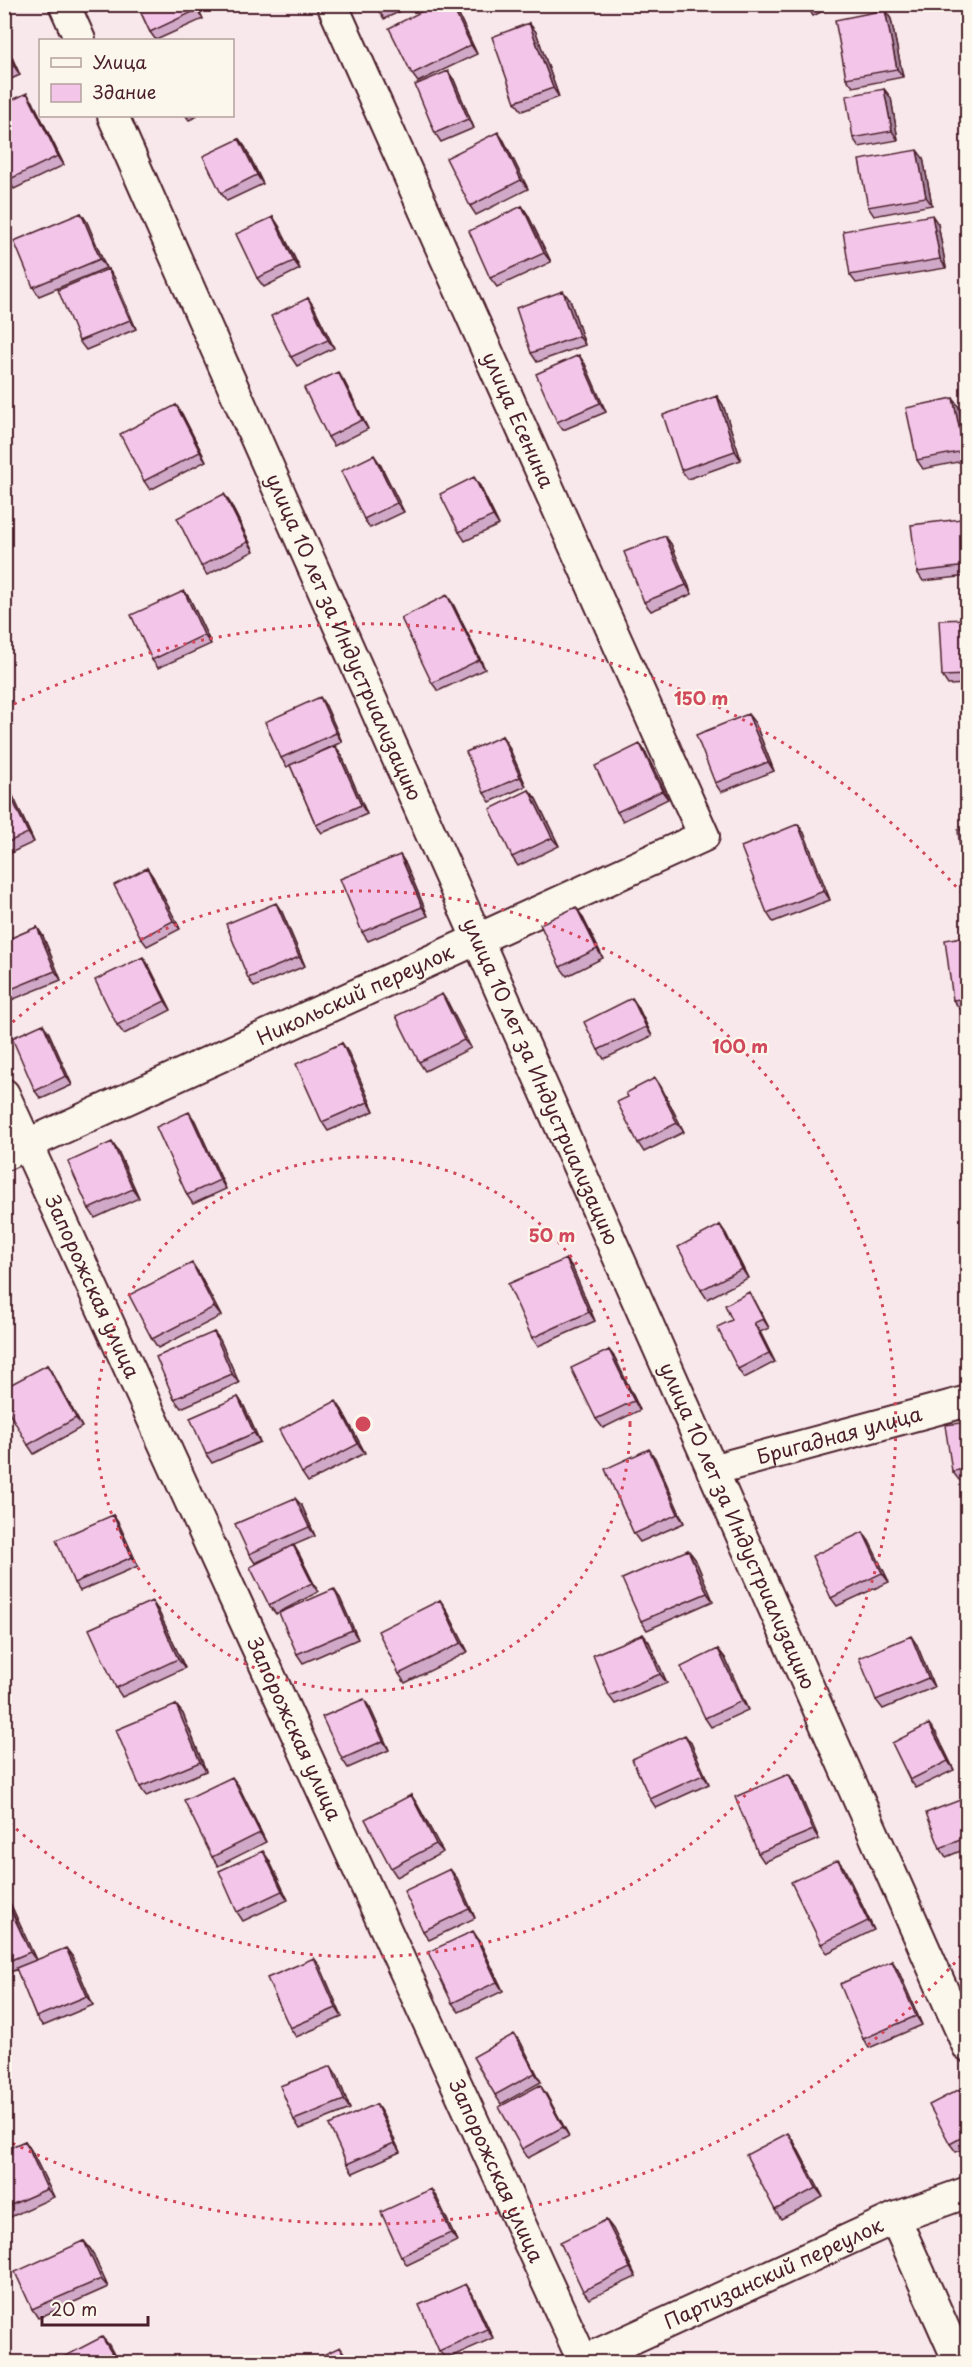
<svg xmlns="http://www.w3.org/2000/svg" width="972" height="2367" font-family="'Playpen Sans',sans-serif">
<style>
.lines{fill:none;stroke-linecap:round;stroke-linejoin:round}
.street-casing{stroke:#4a1f2b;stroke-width:34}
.street{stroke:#fbf7ec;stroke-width:30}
.wall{fill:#d1a9c8;stroke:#4a1f2b;stroke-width:1.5}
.shaded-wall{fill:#aa8aa2;stroke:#4a1f2b;stroke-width:1.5}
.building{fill:#f3c5e8;stroke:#4a1f2b;stroke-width:1.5}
.ring{fill:none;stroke:#d1495b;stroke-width:3;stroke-dasharray:3 6}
.labels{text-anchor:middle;stroke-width:4.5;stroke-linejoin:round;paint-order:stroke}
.street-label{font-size:20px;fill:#4a1f2b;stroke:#fbf7ec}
.centre{fill:#d1495b;stroke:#fbf7ec;stroke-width:3}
.ring-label{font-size:18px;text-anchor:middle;font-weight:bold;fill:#d1495b;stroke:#fbf7ec;stroke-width:4.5;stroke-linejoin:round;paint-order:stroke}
</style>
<rect width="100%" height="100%" fill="#f9e8eb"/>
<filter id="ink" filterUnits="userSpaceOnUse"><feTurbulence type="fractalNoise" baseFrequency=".0167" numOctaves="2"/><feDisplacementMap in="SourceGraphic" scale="12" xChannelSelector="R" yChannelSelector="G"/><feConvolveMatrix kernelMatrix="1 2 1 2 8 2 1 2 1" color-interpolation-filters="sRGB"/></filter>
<g filter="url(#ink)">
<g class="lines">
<defs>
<g id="street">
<path d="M 64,4 L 80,40"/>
<path id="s1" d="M 113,116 L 968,2047"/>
<path id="s2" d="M 4,1094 L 583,2361"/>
<path id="s3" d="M 4,1155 L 704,836 L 332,4"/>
<path id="s4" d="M 712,1470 L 968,1401"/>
<path d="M 895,2218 L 959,2362"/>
<path id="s5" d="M 581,2362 L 895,2218 L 968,2192"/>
</g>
</defs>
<use href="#street" class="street-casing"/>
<use href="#street" class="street"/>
</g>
<path class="wall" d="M 137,4 L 196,4 L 203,19 L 156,40 L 150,32 Z
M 375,4 L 416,4 L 384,19 Z
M 806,4 L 837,4 L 813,16 Z
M 455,7 L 477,54 L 418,82 L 412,74 Z
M 885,10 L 891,19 L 903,77 L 853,87 L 846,78 Z
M 529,23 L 536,32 L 559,97 L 522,111 L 515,102 Z
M 4,40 L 20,75 L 4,82 Z
M 454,80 L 474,128 L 441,142 L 435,133 Z
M 884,89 L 891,98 L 898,140 L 859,147 L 853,138 Z
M 33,102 L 64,165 L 14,189 L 8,180 Z
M 186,116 L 198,116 L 189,120 Z
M 239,139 L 245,147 L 263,184 L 227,201 L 221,193 Z
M 504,141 L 528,189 L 476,215 L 470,206 Z
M 923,158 L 932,205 L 874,216 L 868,207 Z
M 522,206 L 528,215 L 551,262 L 497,287 L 490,278 Z
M 81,213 L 87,222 L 106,268 L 39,296 L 33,287 Z
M 273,217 L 279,226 L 300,269 L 264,287 L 257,278 Z
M 938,224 L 946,268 L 856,283 L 850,275 Z
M 108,269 L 114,277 L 136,329 L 86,350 L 79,341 Z
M 308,298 L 314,307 L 334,348 L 297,366 L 291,357 Z
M 570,300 L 585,345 L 537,362 L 531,353 Z
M 585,364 L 606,412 L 563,430 L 557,422 Z
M 344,381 L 368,429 L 334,446 L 328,437 Z
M 717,396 L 723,405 L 741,460 L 688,479 L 681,470 Z
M 176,405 L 182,414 L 206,461 L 150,490 L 144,481 Z
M 959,407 L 968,448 L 968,460 L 923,469 L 917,460 Z
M 380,464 L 404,512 L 370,528 L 364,519 Z
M 480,486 L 499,525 L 465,541 L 459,532 Z
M 224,494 L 230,503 L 254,551 L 207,575 L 201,566 Z
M 961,519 L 967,528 L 968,531 L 968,576 L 923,581 L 917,572 Z
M 665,536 L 671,544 L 692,594 L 651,611 L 644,602 Z
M 184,591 L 190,599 L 211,644 L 158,668 L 152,660 Z
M 453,604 L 485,669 L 438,691 L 432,683 Z
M 968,619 L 968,684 L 948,685 L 942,676 Z
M 326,706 L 342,742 L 317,753 L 335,746 L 341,754 L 367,814 L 322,833 L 316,825 L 290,765 L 287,767 L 281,758 Z
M 755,723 L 774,771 L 721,792 L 715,783 Z
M 502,736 L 508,745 L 526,786 L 490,802 L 484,793 Z
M 640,744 L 646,753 L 668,799 L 623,821 L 617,812 Z
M 5,784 L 11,792 L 34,842 L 4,856 Z
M 529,790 L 536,799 L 559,846 L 518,866 L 512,857 Z
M 804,833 L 830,900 L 773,922 L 767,913 Z
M 400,855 L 406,864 L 428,916 L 368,941 L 362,932 Z
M 147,868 L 153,877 L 180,929 L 147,946 L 141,938 Z
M 282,912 L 305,966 L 254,987 L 248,978 Z
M 582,916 L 603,958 L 567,976 L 560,967 Z
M 37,927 L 43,936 L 61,980 L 4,1003 L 4,941 Z
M 968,936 L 968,1007 L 960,1009 L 953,1000 Z
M 149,966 L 171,1010 L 124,1034 L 117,1025 Z
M 632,998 L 638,1007 L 652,1036 L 604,1059 L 598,1050 Z
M 448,1003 L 471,1048 L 425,1071 L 419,1062 Z
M 49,1033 L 72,1085 L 41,1099 L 35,1091 Z
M 342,1043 L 348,1052 L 374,1111 L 328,1131 L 322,1122 Z
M 655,1078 L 661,1087 L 684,1132 L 644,1152 L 638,1143 L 628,1097 Z
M 195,1121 L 226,1189 L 193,1204 L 187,1195 Z
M 118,1151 L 139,1198 L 95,1218 L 89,1209 Z
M 720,1225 L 726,1234 L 748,1278 L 707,1299 L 701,1290 Z
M 566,1259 L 572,1267 L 595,1321 L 538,1346 L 532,1338 Z
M 4,1269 L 10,1280 L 4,1283 Z
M 198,1272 L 221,1316 L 158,1348 L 152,1339 Z
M 755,1301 L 769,1328 L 760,1332 L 775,1362 L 744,1378 L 738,1369 L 732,1320 Z
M 214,1332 L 220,1340 L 239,1383 L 181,1408 L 174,1399 Z
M 609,1350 L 615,1358 L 640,1410 L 603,1428 L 596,1419 Z
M 47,1365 L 53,1374 L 82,1427 L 34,1454 L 28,1445 Z
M 238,1397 L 244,1406 L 260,1442 L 212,1463 L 206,1454 Z
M 342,1410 L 365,1453 L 308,1482 L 302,1473 Z
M 968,1422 L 968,1478 L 959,1480 L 952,1471 Z
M 655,1458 L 684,1523 L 640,1542 L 634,1534 Z
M 302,1506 L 315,1536 L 294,1545 L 299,1554 L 318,1592 L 276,1614 L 269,1605 L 284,1550 L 255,1563 L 249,1554 Z
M 113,1515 L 119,1524 L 138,1566 L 80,1591 L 74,1583 Z
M 869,1541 L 889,1582 L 837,1606 L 831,1598 Z
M 688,1550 L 695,1559 L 713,1601 L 647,1630 L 641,1621 Z
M 340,1598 L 358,1639 L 303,1663 L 297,1654 Z
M 440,1600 L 446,1609 L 468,1652 L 405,1683 L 399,1674 Z
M 158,1610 L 185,1668 L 122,1697 L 116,1688 Z
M 649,1642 L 667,1683 L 615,1704 L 609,1696 Z
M 917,1645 L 934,1687 L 883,1709 L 876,1700 Z
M 718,1649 L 725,1658 L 748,1710 L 711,1727 L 705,1718 Z
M 176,1705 L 183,1714 L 206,1771 L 146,1796 L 140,1787 Z
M 370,1708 L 389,1750 L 348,1768 L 342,1759 Z
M 936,1733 L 954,1770 L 916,1788 L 910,1780 Z
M 691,1743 L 709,1784 L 656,1808 L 650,1799 Z
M 795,1783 L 819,1839 L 764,1862 L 758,1853 Z
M 238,1785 L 266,1842 L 218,1866 L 212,1857 Z
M 411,1795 L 417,1804 L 443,1852 L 397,1877 L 391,1868 Z
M 967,1797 L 968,1848 L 946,1857 L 940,1848 Z
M 269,1860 L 288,1900 L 243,1921 L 237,1912 Z
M 844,1868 L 874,1930 L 827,1953 L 821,1944 Z
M 457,1878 L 475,1918 L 429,1940 L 423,1931 Z
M 5,1896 L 11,1905 L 36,1960 L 72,1956 L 93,2005 L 43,2026 L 36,2017 L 17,1969 L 4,1975 Z
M 479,1940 L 503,1991 L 459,2012 L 452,2003 Z
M 892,1961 L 898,1970 L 922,2025 L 869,2048 L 863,2039 Z
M 320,1966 L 342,2017 L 296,2037 L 290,2028 Z
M 521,2043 L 541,2082 L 501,2104 L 495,2095 Z
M 337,2075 L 350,2109 L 300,2129 L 294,2120 Z
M 546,2094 L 569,2136 L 528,2158 L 522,2149 Z
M 968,2100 L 968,2146 L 956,2152 L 950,2144 Z
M 376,2104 L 382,2113 L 400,2152 L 353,2173 L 347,2164 Z
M 25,2141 L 31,2150 L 54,2197 L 4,2220 L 4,2150 Z
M 794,2142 L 823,2197 L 781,2219 L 775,2210 Z
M 437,2198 L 457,2241 L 407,2265 L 401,2256 Z
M 606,2220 L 613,2229 L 636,2277 L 589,2299 L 583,2291 Z
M 84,2241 L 91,2250 L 108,2287 L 38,2318 L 32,2309 Z
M 472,2293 L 493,2338 L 446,2359 L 439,2351 Z"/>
<path class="shaded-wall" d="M 194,4 L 196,4 L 203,19 L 197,10 Z
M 451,4 L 453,4 L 455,7 L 477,54 L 471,45 Z
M 885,10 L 891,19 L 903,77 L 897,69 Z
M 529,23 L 536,32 L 559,97 L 553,88 Z
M 4,40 L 20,75 L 14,66 L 4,45 Z
M 448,71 L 454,80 L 474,128 L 468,119 Z
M 884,89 L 891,98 L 898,140 L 892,131 Z
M 27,93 L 33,102 L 64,165 L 58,156 Z
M 498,132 L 504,141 L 528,189 L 521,180 Z
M 239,139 L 245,147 L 263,184 L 257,175 Z
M 917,150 L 923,158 L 932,205 L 926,197 Z
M 522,206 L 528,215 L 551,262 L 544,253 Z
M 81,213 L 87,222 L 106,268 L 100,259 Z
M 932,215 L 938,224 L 946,268 L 940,259 Z
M 273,217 L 279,226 L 300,269 L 294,261 Z
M 108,269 L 114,277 L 136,329 L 130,320 Z
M 563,291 L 570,300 L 585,345 L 579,336 Z
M 308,298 L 314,307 L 334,348 L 328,340 Z
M 579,355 L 585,364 L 606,412 L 600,403 Z
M 338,372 L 344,381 L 368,429 L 362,420 Z
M 717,396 L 723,405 L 741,460 L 735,451 Z
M 953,398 L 959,407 L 968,448 L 968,456 L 964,451 Z
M 176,405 L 182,414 L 206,461 L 200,452 Z
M 374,455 L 380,464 L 404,512 L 397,503 Z
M 474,477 L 480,486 L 499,525 L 493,516 Z
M 224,494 L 230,503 L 254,551 L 248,542 Z
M 961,519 L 967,528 L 968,567 L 967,566 Z
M 665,536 L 671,544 L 692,594 L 686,585 Z
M 184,591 L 190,599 L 211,644 L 204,635 Z
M 447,595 L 453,604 L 485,669 L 479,660 Z
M 320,697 L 326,706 L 342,742 L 336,733 Z
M 748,714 L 755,723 L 774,771 L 768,762 Z
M 502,736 L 508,745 L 526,786 L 520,777 Z
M 640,744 L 646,753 L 668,799 L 662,791 Z
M 335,746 L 341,754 L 367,814 L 361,805 Z
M 5,784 L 11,792 L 34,842 L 28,833 Z
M 529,790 L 536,799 L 559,846 L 552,838 Z
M 798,824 L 804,833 L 830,900 L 824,891 Z
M 400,855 L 406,864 L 428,916 L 422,907 Z
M 147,868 L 153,877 L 180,929 L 173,921 Z
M 276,903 L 282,912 L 305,966 L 299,957 Z
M 576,907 L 582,916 L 603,958 L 597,949 Z
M 37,927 L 43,936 L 61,980 L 55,971 Z
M 143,957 L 149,966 L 171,1010 L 165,1001 Z
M 442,994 L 448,1003 L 471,1048 L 464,1040 Z
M 632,998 L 638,1007 L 652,1036 L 646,1027 Z
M 43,1024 L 49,1033 L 72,1085 L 66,1076 Z
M 342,1043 L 348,1052 L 374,1111 L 368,1102 Z
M 655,1078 L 661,1087 L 684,1132 L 677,1123 Z
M 189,1112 L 195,1121 L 226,1189 L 220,1180 Z
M 112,1142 L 118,1151 L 139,1198 L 133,1189 Z
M 720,1225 L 726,1234 L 748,1278 L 742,1269 Z
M 566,1259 L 572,1267 L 595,1321 L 589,1312 Z
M 192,1263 L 198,1272 L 221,1316 L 214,1307 Z
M 749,1292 L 755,1301 L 769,1328 L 763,1319 Z
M 754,1323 L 760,1332 L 775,1362 L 769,1353 Z
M 214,1332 L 220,1340 L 239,1383 L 232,1374 Z
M 609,1350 L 615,1358 L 640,1410 L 634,1401 Z
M 47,1365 L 53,1374 L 82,1427 L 76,1418 Z
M 238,1397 L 244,1406 L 260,1442 L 254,1433 Z
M 336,1401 L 342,1410 L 365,1453 L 358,1444 Z
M 649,1449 L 655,1458 L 684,1523 L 678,1514 Z
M 295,1498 L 302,1506 L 315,1536 L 309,1527 Z
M 113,1515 L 119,1524 L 138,1566 L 132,1557 Z
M 863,1532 L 869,1541 L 889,1582 L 882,1573 Z
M 293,1545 L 299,1554 L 318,1592 L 312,1583 Z
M 688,1550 L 695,1559 L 713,1601 L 707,1593 Z
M 334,1589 L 340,1598 L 358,1639 L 352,1630 Z
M 440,1600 L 446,1609 L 468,1652 L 461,1643 Z
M 152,1601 L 158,1610 L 185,1668 L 178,1659 Z
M 643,1634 L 649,1642 L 667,1683 L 660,1674 Z
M 911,1636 L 917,1645 L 934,1687 L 928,1678 Z
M 718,1649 L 725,1658 L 748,1710 L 742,1701 Z
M 364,1699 L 370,1708 L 389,1750 L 383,1741 Z
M 176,1705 L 183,1714 L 206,1771 L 200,1762 Z
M 929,1724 L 936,1733 L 954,1770 L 948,1761 Z
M 685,1735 L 691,1743 L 709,1784 L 703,1775 Z
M 789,1774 L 795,1783 L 819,1839 L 813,1830 Z
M 232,1777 L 238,1785 L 266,1842 L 260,1833 Z
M 411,1795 L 417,1804 L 443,1852 L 436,1844 Z
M 263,1851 L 269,1860 L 288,1900 L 282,1891 Z
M 838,1860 L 844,1868 L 874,1930 L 868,1921 Z
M 450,1869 L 457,1878 L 475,1918 L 469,1909 Z
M 5,1896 L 11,1905 L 36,1960 L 30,1952 Z
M 473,1931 L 479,1940 L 503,1991 L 497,1982 Z
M 66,1948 L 72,1956 L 93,2005 L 87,1996 Z
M 314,1958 L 320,1966 L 342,2017 L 336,2008 Z
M 892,1961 L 898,1970 L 922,2025 L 916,2016 Z
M 514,2034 L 521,2043 L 541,2082 L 535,2073 Z
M 331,2066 L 337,2075 L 350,2109 L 344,2100 Z
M 540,2085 L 546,2094 L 569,2136 L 563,2127 Z
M 376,2104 L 382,2113 L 400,2152 L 394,2143 Z
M 788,2133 L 794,2142 L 823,2197 L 816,2188 Z
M 25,2141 L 31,2150 L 54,2197 L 47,2189 Z
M 431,2189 L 437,2198 L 457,2241 L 451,2233 Z
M 606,2220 L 613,2229 L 636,2277 L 630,2268 Z
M 84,2241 L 91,2250 L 108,2287 L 101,2279 Z
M 466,2284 L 472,2293 L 493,2338 L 487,2329 Z
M 102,2337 L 109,2345 L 118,2362 L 117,2362 Z
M 340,2347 L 346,2356 L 349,2362 L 347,2362 Z"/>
<path class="building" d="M 137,4 L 194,4 L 197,10 L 150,32 Z
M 375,4 L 391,4 L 378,11 Z
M 436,4 L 451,4 L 471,45 L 412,74 L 389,28 Z
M 885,10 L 897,69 L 846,78 L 835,20 Z
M 529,23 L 553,88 L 515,102 L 492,37 Z
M 4,45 L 14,66 L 4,70 Z
M 448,71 L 468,119 L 435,133 L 415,85 Z
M 884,89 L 892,131 L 853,138 L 846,96 Z
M 27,93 L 58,156 L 8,180 L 4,173 L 4,104 Z
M 498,132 L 521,180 L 470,206 L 446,158 Z
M 239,139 L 257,175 L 221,193 L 203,156 Z
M 917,150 L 926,197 L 868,207 L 859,160 Z
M 522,206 L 544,253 L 490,278 L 469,231 Z
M 81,213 L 100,259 L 33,287 L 14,241 Z
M 932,215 L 940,259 L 850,275 L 843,231 Z
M 273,217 L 294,261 L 257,278 L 236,234 Z
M 108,269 L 130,320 L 79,341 L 58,290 Z
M 563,291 L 579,336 L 531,353 L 516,308 Z
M 308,298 L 328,340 L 291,357 L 271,316 Z
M 579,355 L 600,403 L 557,422 L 536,374 Z
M 338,372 L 362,420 L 328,437 L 304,388 Z
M 717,396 L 735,451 L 681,470 L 663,415 Z
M 953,398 L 964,451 L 917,460 L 906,408 Z
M 176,405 L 200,452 L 144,481 L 120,434 Z
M 374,455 L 397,503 L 364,519 L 341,471 Z
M 474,477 L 493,516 L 459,532 L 440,494 Z
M 224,494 L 248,542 L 201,566 L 177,518 Z
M 961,519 L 967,566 L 917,572 L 911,525 Z
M 665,536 L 686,585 L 644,602 L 624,552 Z
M 184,591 L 204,635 L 152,660 L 131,615 Z
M 447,595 L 479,660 L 432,683 L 401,618 Z
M 968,619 L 968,675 L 942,676 L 939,620 Z
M 320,697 L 336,733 L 281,758 L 265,722 Z
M 748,714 L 768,762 L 715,783 L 696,735 Z
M 502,736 L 520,777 L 484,793 L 466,752 Z
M 640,744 L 662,791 L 617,812 L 595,766 Z
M 335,746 L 361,805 L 316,825 L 290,765 Z
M 5,784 L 28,833 L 4,844 L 4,784 Z
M 529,790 L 552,838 L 512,857 L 490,809 Z
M 798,824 L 824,891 L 767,913 L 741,847 Z
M 968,829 L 968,890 L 964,890 L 958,830 Z
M 400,855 L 422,907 L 362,932 L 340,879 Z
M 147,868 L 173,921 L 141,938 L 114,885 Z
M 276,903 L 299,957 L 248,978 L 226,924 Z
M 576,907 L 597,949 L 560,967 L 540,924 Z
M 37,927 L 55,971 L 4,992 L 4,941 Z
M 968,936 L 968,998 L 953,1000 L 945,940 Z
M 143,957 L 165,1001 L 117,1025 L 95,980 Z
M 442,994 L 464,1040 L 419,1062 L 396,1016 Z
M 632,998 L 646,1027 L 598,1050 L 584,1022 Z
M 43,1024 L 66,1076 L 35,1091 L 12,1038 Z
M 342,1043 L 368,1102 L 322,1122 L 296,1064 Z
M 655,1078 L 677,1123 L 638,1143 L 617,1102 L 628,1097 L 626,1093 Z
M 189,1112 L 220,1180 L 187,1195 L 156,1127 Z
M 112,1142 L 133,1189 L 89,1209 L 68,1162 Z
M 720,1225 L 742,1269 L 701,1290 L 678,1247 Z
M 566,1259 L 589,1312 L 532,1338 L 508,1284 Z
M 192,1263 L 214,1307 L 152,1339 L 129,1295 Z
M 749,1292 L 763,1319 L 754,1323 L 769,1353 L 738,1369 L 717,1327 L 732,1320 L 725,1305 Z
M 214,1332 L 232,1374 L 174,1399 L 156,1357 Z
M 609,1350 L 634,1401 L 596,1419 L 571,1368 Z
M 47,1365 L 76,1418 L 28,1445 L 4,1403 L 4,1388 Z
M 238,1397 L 254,1433 L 206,1454 L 190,1418 Z
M 336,1401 L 358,1444 L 302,1473 L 279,1430 Z
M 968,1422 L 968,1469 L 952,1471 L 945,1425 Z
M 649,1449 L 678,1514 L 634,1534 L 605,1469 Z
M 295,1498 L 309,1527 L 249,1554 L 235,1524 Z
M 113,1515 L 132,1557 L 74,1583 L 56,1540 Z
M 863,1532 L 882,1573 L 831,1598 L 812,1556 Z
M 293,1545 L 312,1583 L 269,1605 L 250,1567 Z
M 688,1550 L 707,1593 L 641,1621 L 622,1579 Z
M 334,1589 L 352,1630 L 297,1654 L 279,1613 Z
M 440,1600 L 461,1643 L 399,1674 L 378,1631 Z
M 152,1601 L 178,1659 L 116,1688 L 89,1629 Z
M 643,1634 L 660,1674 L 609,1696 L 593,1655 Z
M 911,1636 L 928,1678 L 876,1700 L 859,1658 Z
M 718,1649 L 742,1701 L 705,1718 L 681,1667 Z
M 364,1699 L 383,1741 L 342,1759 L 322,1717 Z
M 176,1705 L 200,1762 L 140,1787 L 116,1730 Z
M 929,1724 L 948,1761 L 910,1780 L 892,1743 Z
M 685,1735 L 703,1775 L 650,1799 L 632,1759 Z
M 789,1774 L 813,1830 L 758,1853 L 735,1797 Z
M 232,1777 L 260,1833 L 212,1857 L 184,1800 Z
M 411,1795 L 436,1844 L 391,1868 L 365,1819 Z
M 968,1797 L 968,1837 L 940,1848 L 926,1813 Z
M 263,1851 L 282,1891 L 237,1912 L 219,1871 Z
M 838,1860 L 868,1921 L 821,1944 L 791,1882 Z
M 450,1869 L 469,1909 L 423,1931 L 404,1891 Z
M 4,1896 L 30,1952 L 4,1963 Z
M 473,1931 L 497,1982 L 452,2003 L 428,1952 Z
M 66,1948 L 87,1996 L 36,2017 L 16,1968 Z
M 314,1958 L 336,2008 L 290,2028 L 267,1978 Z
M 892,1961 L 916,2016 L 863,2039 L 840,1984 Z
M 514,2034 L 535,2073 L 495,2095 L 473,2057 Z
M 331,2066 L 344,2100 L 294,2120 L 280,2086 Z
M 540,2085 L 563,2127 L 522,2149 L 499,2107 Z
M 960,2089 L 968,2103 L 968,2134 L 950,2144 L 929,2105 Z
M 376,2104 L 394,2143 L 347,2164 L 329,2125 Z
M 788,2133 L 816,2188 L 775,2210 L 746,2155 Z
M 25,2141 L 47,2189 L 4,2208 L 4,2150 Z
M 431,2189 L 451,2233 L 401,2256 L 381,2212 Z
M 606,2220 L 630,2268 L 583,2291 L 560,2242 Z
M 84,2241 L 101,2279 L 32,2309 L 15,2272 Z
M 466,2284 L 487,2329 L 439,2351 L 419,2305 Z
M 102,2337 L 117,2362 L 54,2362 Z
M 340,2347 L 347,2362 L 308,2362 Z"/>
</g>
<g class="ring">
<circle cx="363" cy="1424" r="267"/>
<path d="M6 1028A533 533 0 1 1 6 1820"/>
<path d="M967 1949A800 800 0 0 1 6 2140M6 708A800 800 0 0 1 967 899"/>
</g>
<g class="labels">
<g class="street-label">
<text transform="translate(518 420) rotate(66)" y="7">улица Есенина</text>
<text dy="7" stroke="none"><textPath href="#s1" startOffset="570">улица 10 лет за Индустриализацию</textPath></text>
<text dy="7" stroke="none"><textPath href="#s3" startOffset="386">Никольский переулок</textPath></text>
<text dy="7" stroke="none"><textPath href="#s1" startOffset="1056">улица 10 лет за Индустриализацию</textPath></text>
<text dy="7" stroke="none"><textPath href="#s2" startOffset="212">Запорожская улица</textPath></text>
<text dy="7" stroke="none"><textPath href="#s4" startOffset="132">Бригадная улица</textPath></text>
<text dy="7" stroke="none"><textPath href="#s1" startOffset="1542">улица 10 лет за Индустриализацию</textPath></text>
<text dy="7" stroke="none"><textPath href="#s2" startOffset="698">Запорожская улица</textPath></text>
<text dy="7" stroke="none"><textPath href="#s2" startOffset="1184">Запорожская улица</textPath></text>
<text dy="7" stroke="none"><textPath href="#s5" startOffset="212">Партизанский переулок</textPath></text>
</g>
</g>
<circle cx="363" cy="1424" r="9" class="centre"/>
<g class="ring-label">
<text x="701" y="705">150 m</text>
<text x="740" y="1053">100 m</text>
<text x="552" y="1242">50 m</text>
</g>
<rect width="972" height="2367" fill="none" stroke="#fbf7ec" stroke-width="24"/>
<rect x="12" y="12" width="948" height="2343" fill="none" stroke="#4a1f2b" stroke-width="2" filter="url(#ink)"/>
<rect x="39" y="39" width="195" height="78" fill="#fbf7ec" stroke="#b4a19f" stroke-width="1.5"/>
<rect x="51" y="58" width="30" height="9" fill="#fbf7ec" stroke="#b4a19f" stroke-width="1.5"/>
<text x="93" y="69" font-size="18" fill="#4a1f2b">Улица</text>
<rect x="51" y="84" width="30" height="18" fill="#f3c5e8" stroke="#b4a19f" stroke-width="1.5"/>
<text x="93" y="99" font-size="18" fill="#4a1f2b">Здание</text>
<path d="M42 2316v9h106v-9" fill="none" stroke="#4a1f2b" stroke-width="3"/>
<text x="51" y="2316" font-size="18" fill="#4a1f2b" stroke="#fbf7ec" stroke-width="4.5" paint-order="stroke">20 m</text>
</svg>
